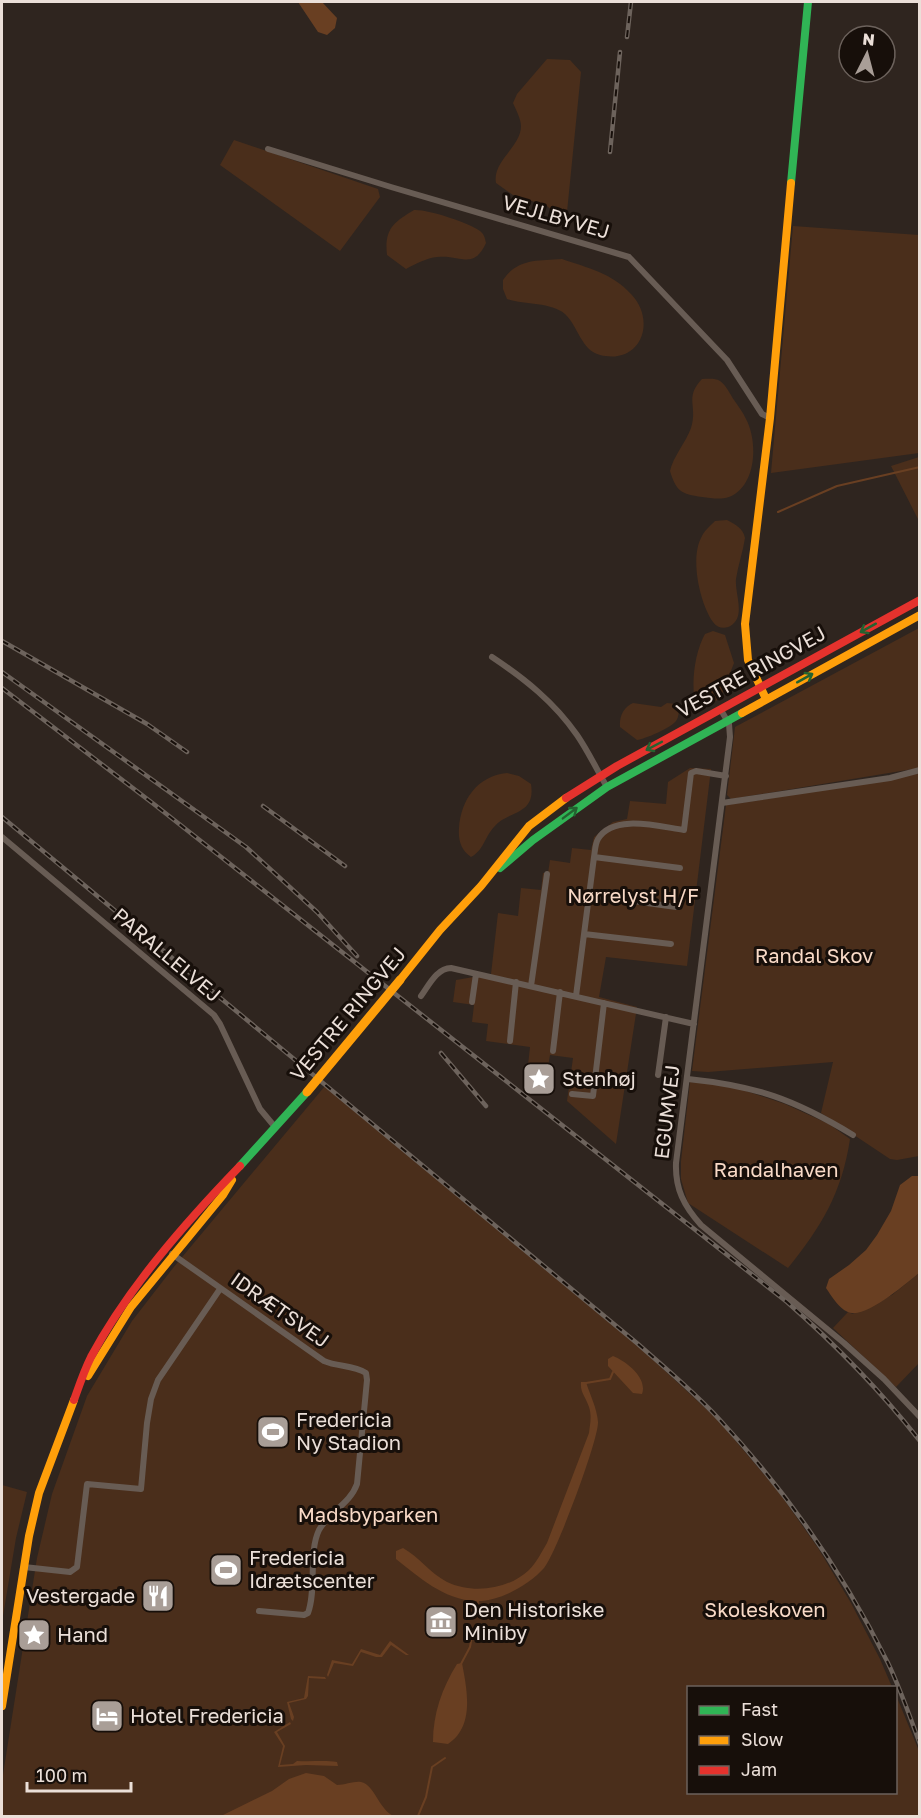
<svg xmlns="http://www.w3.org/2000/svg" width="921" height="1818" font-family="'Golos Text',sans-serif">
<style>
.green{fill:#4a2e1b}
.water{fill:#693f22}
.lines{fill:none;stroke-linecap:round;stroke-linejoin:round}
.stream{stroke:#693f22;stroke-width:2}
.street{stroke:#685c54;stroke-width:6}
.fast{stroke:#30b455;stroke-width:8}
.slow{stroke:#ff9f0a;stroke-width:8}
.jam{stroke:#e5322d;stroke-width:8}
.rail-casing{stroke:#6d635c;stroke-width:4.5}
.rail{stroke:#170f0a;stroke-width:2;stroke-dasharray:7;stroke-linecap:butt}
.slow-bridge{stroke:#ff9f0a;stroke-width:9}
.oneway{stroke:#246230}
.labels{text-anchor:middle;stroke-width:6;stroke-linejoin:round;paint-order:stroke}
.street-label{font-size:20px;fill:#ebdfd8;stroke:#170f0a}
.park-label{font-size:20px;fill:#f9dac7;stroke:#170f0a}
.poi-label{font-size:20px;fill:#ebdfd8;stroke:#170f0a;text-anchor:start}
</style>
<rect width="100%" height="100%" fill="#2f251f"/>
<path class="green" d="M 547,59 L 570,60 L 581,72 L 566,222 L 547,206 L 513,195 L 496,183 C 492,161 521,147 521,126 C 521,119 516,110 513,103 L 517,94 Z
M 234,140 L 378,189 L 380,197 L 340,251 L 220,165 Z
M 414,210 C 427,209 470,223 480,231 C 484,234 485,238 486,243 C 473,271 461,254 437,257 C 427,258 415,264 406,269 L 387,255 C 384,229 394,222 414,210 Z
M 793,226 L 919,235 L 919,453 L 771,473 Z
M 562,259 C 588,268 612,273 631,294 C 657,321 641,365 600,355 C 581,350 578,326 565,314 C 551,302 524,305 507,299 L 503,289 L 503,280 C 518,258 538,261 562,259 Z
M 702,379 C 709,379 715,378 720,381 C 726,385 730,394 734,400 C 738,406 743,412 746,419 C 758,441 757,486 729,497 C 720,500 711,498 702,497 C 681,494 676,491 670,471 C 673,457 686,442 691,428 C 698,406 684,398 702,379 Z
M 919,457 L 920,457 L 919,521 L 891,466 Z
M 727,520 C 736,525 743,528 745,538 C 743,552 738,565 736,579 C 735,590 741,605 738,616 C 735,627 721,633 713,622 C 700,604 690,559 701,538 C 704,531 710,526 715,521 Z
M 919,628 L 919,768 L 731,799 L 727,795 L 735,727 Z
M 713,631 L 725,635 L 734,663 L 720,699 L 701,707 L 695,702 C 691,681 695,652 705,634 Z
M 633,703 L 661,707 L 667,703 L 676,704 L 679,707 C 679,711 679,717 676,721 C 671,728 645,739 637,740 L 620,727 C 619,716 624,707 633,703 Z
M 690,768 L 711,769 L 687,966 L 606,957 L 599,997 L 637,1007 L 616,1144 L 567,1101 L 573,1058 L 550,1055 L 548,1067 L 528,1065 L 530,1047 L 486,1041 L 488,1024 L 472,1022 L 474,1005 L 453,1002 L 456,980 L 491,974 L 498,913 L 518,916 L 521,888 L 541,890 L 543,873 L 548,873 L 550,860 L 570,863 L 572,848 L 591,850 L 594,837 L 613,822 L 627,819 L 630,801 L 666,804 L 668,782 Z
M 507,773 L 519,776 L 531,784 C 536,816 508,810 494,827 C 484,838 484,850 471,857 C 461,850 458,840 459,828 C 461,800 477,776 507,773 Z
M 917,773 L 920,777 L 919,1156 L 897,1160 L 890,1159 L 821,1113 L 833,1062 L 708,1072 L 692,1071 L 726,805 L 884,781 Z
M 690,1082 L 725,1084 L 785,1104 L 829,1124 L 850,1139 C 842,1193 821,1227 788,1268 L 688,1203 L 681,1179 L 681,1161 Z
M 325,1086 L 637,1345 L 717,1419 L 778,1491 L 818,1548 L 851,1603 L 880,1659 L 892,1687 L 688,1688 L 688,1792 L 896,1792 L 896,1695 L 919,1751 L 919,1816 L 2,1816 L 2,1781 L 37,1558 L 52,1494 L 87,1396 L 132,1321 L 173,1268 Z
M 919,1273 L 919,1363 L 896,1387 L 833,1328 L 848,1312 L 853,1314 L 892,1295 Z
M 2,1485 L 27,1492 L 16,1538 L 2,1622 Z"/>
<path class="water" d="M 298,2 L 322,2 L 337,18 L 335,28 L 327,35 L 318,32 Z
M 912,1176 L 919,1176 L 919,1273 C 907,1283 868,1316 852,1313 C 841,1312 832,1297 826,1288 L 829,1279 L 849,1265 L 866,1250 L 877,1235 L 891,1211 L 900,1185 Z
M 613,1356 C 626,1361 648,1378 642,1394 L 633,1393 L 608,1366 L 608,1359 Z
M 581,1382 L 586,1382 C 590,1395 597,1408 598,1422 C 599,1439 556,1554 544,1568 C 529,1585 499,1602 476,1601 C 444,1600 419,1577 396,1559 L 396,1551 L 403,1548 C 419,1557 430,1573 447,1582 C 472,1594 508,1590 529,1570 C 537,1562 541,1553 547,1543 L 589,1433 C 590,1424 592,1416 589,1407 C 586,1397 580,1393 581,1382 Z
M 390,1641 L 409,1655 L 406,1655 L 391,1645 L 382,1657 L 376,1657 L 361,1652 L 353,1666 L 334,1663 L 328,1677 L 327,1675 L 332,1660 L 352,1664 L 361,1649 L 380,1655 Z
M 462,1663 C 467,1690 475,1726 448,1744 L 433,1742 C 433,1714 442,1688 457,1664 Z
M 308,1676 L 325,1677 L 326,1679 L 309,1678 L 308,1696 L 306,1699 L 289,1703 L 294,1717 L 293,1721 L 291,1719 L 287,1702 L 304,1698 Z
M 290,1722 L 291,1724 L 277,1732 L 285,1746 L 280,1765 L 293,1764 L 297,1761 C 312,1762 324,1760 337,1762 L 338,1766 L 306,1765 L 278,1767 L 283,1746 L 274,1732 Z
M 306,1773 L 324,1776 L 337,1785 C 345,1785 354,1781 361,1782 C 375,1785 379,1810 394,1816 L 221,1816 L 272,1791 L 289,1779 Z"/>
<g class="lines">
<path class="stream" d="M 778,512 L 837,486 L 920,467
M 586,1383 L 610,1379 L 613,1372
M 476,1616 L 478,1601
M 461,1664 L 470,1647 L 473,1630
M 418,1816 L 426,1797 L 432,1767 L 445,1758"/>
<path class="street" d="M 268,149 L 391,187 L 629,257 L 727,360 L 762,414 L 770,418
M 492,657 C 525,679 554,702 577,735 C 588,751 597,770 607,787
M 721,710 L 729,724 L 730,737 L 676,1163 C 675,1189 684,1206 701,1225 L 844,1343 L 884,1379 L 920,1417
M 722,803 L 890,778 L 920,770
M 2,837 L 214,1015 L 220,1024 L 260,1109 L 275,1127
M 594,857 C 595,851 595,844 598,839 C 613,813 661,827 684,830 L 691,773 L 696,771 L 726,776
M 590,895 L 676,907
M 584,934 L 671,944
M 531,986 L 547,874
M 421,996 C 429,985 437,968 451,968 L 694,1024
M 576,996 L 594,857 L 680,868
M 472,1002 L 476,974
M 510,1041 L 516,982
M 553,1051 L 560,992
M 658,1075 L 666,1017
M 688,1079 C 756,1086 794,1099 853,1135
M 572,1094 L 593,1096 L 604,1003
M 172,1254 L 324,1361 C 338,1367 353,1365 366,1373 L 367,1380 L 357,1484 C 350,1504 329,1512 319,1530 C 308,1553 317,1588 308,1613 L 304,1615 L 259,1611
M 24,1567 L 70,1572 L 77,1567 L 87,1484 L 141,1489 L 147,1423 L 151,1399 L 158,1380 L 220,1289"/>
<path class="fast" d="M 791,183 L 808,2
M 500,868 L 533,840 L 607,787 L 742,713
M 240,1166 L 307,1092"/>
<path class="slow" d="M 766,699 L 748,660 L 745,624 L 770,418 L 791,183
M 742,713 L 920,615
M 400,980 L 440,930 L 481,886 L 529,826 L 566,798
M 88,1376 L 131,1307 L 223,1195 L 232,1180
M 2,1706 L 29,1536 L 39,1493 L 74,1400"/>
<path class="jam" d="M 566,798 L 617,766 L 920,600
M 74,1400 C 79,1386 84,1371 91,1357 C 128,1288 185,1223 240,1166"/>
<defs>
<path id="rail" d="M 627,37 L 631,2
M 610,152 L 620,52
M 2,641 L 147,724 L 187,752
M 2,672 L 246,847 L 317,912 L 357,956
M 2,688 L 155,805 L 787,1302 C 836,1345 879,1389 920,1441
M 263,806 L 345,866
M 2,817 L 638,1344 C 665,1368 694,1392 719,1419 C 786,1491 844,1574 888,1663 C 900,1688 910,1717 920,1744
M 441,1053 L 486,1106"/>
</defs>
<use href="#rail" class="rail-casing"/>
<use href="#rail" class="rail"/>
<path class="slow-bridge" d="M 307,1092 L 400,980"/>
</g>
<defs><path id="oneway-shaft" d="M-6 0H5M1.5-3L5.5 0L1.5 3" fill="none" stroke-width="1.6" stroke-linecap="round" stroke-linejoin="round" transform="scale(1.5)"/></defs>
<g class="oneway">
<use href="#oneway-shaft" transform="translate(868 628) rotate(151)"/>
<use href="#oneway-shaft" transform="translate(805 678) rotate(-29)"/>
<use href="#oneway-shaft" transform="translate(654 746) rotate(152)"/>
<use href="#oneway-shaft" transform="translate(570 813) rotate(-37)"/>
</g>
<defs>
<symbol id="sight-square" viewBox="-11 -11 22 22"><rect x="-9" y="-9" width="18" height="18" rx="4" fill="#a99e97" stroke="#170f0a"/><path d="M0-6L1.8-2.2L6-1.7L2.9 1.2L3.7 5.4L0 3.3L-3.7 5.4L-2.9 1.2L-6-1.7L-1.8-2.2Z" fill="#fff"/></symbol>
<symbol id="stadium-square" viewBox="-11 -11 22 22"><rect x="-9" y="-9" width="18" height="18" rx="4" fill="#a99e97" stroke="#170f0a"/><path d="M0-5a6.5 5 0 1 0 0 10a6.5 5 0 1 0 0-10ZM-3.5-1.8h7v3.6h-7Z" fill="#fff"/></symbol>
<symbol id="restaurant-square" viewBox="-11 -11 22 22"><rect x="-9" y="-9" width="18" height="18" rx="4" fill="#a99e97" stroke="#170f0a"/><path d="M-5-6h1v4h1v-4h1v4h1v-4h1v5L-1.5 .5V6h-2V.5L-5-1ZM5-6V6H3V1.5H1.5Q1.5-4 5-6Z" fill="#fff"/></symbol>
<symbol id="museum-square" viewBox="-11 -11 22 22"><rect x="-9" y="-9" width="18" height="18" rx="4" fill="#a99e97" stroke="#170f0a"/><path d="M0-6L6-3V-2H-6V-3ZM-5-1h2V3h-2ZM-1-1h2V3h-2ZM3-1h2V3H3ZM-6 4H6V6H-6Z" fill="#fff"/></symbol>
<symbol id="hotel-square" viewBox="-11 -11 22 22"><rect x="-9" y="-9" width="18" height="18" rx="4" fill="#a99e97" stroke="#170f0a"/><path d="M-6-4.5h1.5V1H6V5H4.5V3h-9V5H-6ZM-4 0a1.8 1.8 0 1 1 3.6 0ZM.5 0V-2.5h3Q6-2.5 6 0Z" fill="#fff"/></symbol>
</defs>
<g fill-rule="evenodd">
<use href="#sight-square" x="520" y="1060" width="38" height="38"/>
<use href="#stadium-square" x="254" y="1413" width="38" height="38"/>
<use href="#stadium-square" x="207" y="1551" width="38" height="38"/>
<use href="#restaurant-square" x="139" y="1577" width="38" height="38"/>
<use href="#museum-square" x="422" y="1603" width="38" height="38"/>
<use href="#sight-square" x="15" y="1616" width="38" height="38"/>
<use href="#hotel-square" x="88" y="1697" width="38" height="38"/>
</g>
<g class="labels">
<g class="street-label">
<text transform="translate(556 217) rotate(16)" y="7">VEJLBYVEJ</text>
<text transform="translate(751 672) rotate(-29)" y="7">VESTRE RINGVEJ</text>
<text transform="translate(167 955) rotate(40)" y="7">PARALLELVEJ</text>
<text transform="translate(348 1014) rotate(-50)" y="7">VESTRE RINGVEJ</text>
<text transform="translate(667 1112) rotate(-83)" y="7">EGUMVEJ</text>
<text transform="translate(280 1310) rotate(35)" y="7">IDRÆTSVEJ</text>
</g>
<g class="park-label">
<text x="633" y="903">Nørrelyst H/F</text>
<text x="814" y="963">Randal Skov</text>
<text x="776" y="1177">Randalhaven</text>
<text x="368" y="1522">Madsbyparken</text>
<text x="765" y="1617">Skoleskoven</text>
</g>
<g class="poi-label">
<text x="562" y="1086">Stenhøj</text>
<text x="296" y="1427">Fredericia<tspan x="296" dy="23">Ny Stadion</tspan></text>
<text x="249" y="1565">Fredericia<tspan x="249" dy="23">Idrætscenter</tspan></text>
<text x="135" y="1603" text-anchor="end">Vestergade</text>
<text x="464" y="1617">Den Historiske<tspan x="464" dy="23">Miniby</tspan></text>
<text x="57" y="1642">Hand</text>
<text x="130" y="1723">Hotel Fredericia</text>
</g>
</g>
<rect width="921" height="1818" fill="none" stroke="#ebdfd8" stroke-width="6"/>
<rect x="687" y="1686" width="210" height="108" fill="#170f0a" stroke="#6c625c" stroke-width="1.5"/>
<rect x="699" y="1706" width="30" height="9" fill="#30b455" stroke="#6c625c" stroke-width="1.5"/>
<text x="741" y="1716" font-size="18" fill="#ebdfd8">Fast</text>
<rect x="699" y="1736" width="30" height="9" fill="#ff9f0a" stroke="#6c625c" stroke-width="1.5"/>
<text x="741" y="1746" font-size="18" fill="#ebdfd8">Slow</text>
<rect x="699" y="1766" width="30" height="9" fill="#e5322d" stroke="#6c625c" stroke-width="1.5"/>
<text x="741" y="1776" font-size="18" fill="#ebdfd8">Jam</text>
<g transform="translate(867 54) rotate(6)"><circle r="28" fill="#170f0a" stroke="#6c625c" stroke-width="1.5"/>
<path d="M0-4.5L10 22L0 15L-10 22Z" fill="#a99e97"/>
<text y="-9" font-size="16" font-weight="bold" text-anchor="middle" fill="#ebdfd8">N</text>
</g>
<path d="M27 1782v9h104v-9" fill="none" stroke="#ebdfd8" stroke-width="3"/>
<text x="36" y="1782" font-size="18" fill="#ebdfd8" stroke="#170f0a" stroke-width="4.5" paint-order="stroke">100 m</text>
</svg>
